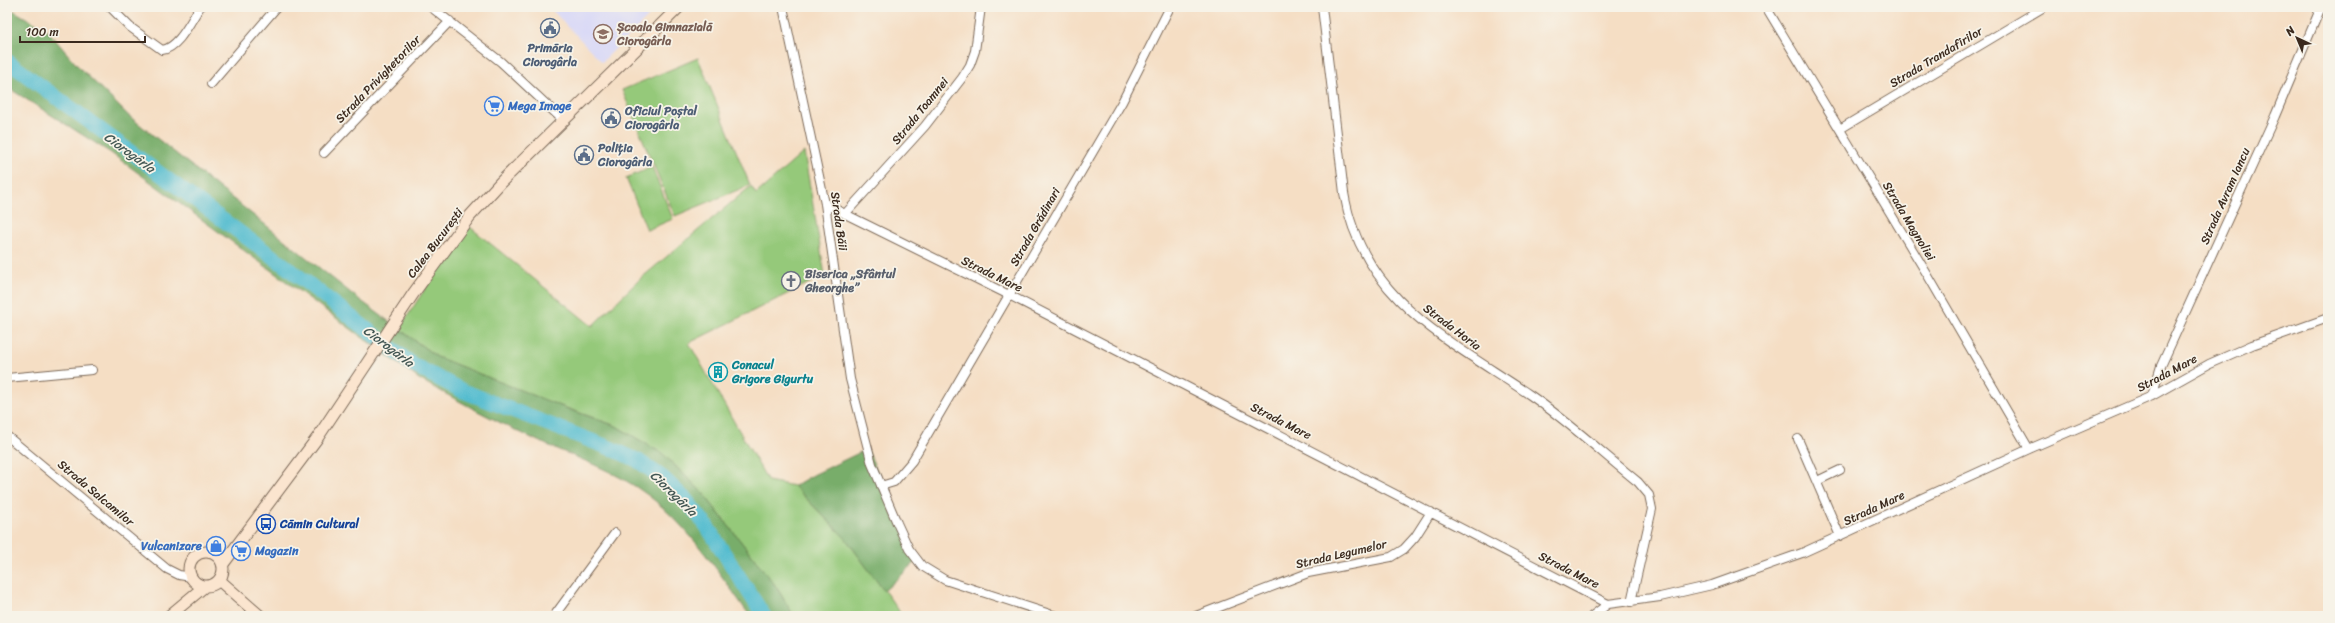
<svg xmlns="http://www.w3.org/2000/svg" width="2335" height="623" font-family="Sriracha,sans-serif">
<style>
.built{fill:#d7d7f8}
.green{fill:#95c97a;stroke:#687a4c}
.forest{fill:#78ad6a;stroke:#5a6c44}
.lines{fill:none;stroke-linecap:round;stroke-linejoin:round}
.river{stroke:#52bccf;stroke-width:15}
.minor-casing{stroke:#7c6958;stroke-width:10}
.secondary-casing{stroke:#7c6958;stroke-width:13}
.minor{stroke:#fff;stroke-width:8}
.secondary{stroke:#fbe5cf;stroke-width:11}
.labels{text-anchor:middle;stroke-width:3.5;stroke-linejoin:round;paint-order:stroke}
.education-label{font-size:12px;font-weight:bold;fill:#785e54;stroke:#f7f3e8;text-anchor:start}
.service-label{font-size:12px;font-weight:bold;fill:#4e5e75;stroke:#f7f3e8;text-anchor:start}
.street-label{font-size:12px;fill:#3b2a1e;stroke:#f7f3e8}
.shop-label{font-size:12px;font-weight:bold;fill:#366cbe;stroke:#f7f3e8;text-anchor:start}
.worship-label{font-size:12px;font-weight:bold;fill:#5b616d;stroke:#f7f3e8;text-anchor:start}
.culture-label{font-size:12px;font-weight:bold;fill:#0d838f;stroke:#f7f3e8;text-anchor:start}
.transit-label{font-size:12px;font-weight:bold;fill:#164399;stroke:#f7f3e8;text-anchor:start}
.water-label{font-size:13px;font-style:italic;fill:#425653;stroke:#f7f3e8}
</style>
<rect width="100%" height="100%" fill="#f7f3e8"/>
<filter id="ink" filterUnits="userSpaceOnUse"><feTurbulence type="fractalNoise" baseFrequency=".025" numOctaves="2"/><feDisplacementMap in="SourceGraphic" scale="8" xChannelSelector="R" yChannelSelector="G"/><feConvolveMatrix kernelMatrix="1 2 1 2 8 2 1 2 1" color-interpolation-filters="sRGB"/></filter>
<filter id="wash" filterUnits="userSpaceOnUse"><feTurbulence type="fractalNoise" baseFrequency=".012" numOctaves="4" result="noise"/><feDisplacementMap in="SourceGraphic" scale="16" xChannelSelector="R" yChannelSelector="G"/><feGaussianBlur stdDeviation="0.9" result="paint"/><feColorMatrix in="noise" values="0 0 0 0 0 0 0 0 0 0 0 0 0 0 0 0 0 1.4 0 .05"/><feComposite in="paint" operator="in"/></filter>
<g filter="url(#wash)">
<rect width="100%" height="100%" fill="#f5dec4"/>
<path class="built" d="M 549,7 L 658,7 L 602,62 Z"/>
<path class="green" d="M 698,58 L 750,185 L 675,216 L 622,90 Z
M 804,152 L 825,275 L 689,343 L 768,481 L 794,486 L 846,539 L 903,616 L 794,616 L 775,585 L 702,492 L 663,454 L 616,426 L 547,401 L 437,357 L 399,329 L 434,275 L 470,227 L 592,326 L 640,279 L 751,186 L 756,194 Z
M 652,167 L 673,219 L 647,230 L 626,178 Z"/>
<path class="forest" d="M 7,7 L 47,30 L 76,64 L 129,116 L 356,297 L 437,357 L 568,409 L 616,426 L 663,454 L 702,492 L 775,585 L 794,616 L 750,616 C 720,574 690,528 649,496 C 615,470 576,458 538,441 C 497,422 458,401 419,379 L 111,153 L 7,87 Z
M 867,449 L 918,560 L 884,591 L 846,539 L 794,486 L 811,476 Z"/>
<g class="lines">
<path class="river" d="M 7,61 L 284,265 L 413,365 L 463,391 L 610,448 L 637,460 L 663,478 L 686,500 L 706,525 L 764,616"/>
</g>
</g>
<g filter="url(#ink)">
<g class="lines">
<defs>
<path id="minor" d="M 110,7 L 130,27 L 162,50 C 179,48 191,20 200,7
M 431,7 L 501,62 L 564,121
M 783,7 L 825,204 L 850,379 L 872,464 L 897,523 L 909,549 L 922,566 L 945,580 L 1056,616
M 1322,7 L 1344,193 C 1362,300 1449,340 1530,395 C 1568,421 1602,453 1638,482 L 1649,495 L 1652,509 L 1631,602
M 1766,7 L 1927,274 L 2029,449
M 211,84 L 277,7
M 1840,129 L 2044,7
M 324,153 L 450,21
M 825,204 L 1009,295 L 1608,604 L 1660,597 L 1712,585 L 1802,553 L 2029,449 L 2152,396 L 2209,364 L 2252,345 L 2328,318
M 845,214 L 925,126 L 962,78 L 970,65 L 975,51 L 981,7
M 7,378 L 92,370
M 2152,396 L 2161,366 L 2275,116 L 2321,7
M 7,436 L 167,569 L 179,575 L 191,577
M 1798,439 L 1840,536
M 1817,481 L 1840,470
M 881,486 L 894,482 L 912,461 L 1122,102 L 1170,7
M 554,616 L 615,533
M 1196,616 L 1308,573 L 1391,557 L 1404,549 L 1415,537 L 1431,512
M 1592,616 L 1608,604"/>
<path id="secondary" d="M189 569a17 17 0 1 1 34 0a17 17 0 1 1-34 0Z
M 223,564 L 318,437 L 413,294 L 470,216 L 501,182 L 679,7
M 219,580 L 260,616
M 169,616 L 205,586"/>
</defs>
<use href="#minor" class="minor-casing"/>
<use href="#secondary" class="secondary-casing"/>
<use href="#minor" class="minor"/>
<use href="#secondary" class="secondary"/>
</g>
</g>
<defs>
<symbol id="civic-ring" viewBox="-11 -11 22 22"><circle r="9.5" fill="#f7f3e8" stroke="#5c6f8a" stroke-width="1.5"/><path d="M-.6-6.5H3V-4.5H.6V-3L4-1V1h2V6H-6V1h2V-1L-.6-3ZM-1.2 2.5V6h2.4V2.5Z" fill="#5c6f8a"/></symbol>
<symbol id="school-ring" viewBox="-11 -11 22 22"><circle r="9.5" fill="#f7f3e8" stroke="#8d6e63" stroke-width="1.5"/><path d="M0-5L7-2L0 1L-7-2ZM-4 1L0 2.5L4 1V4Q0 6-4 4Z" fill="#8d6e63"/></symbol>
<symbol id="supermarket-ring" viewBox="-11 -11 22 22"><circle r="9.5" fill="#f7f3e8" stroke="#3f7fe0" stroke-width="1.5"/><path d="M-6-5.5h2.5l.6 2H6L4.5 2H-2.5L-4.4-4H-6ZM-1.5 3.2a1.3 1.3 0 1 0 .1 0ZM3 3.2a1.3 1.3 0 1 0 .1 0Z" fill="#3f7fe0"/></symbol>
<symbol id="church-ring" viewBox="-11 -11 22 22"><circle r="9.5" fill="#f7f3e8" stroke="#6b7280" stroke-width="1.5"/><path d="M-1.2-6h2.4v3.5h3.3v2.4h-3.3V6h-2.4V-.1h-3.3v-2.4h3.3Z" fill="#6b7280"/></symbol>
<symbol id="building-ring" viewBox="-11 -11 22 22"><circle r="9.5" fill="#f7f3e8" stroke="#0f9aa8" stroke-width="1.5"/><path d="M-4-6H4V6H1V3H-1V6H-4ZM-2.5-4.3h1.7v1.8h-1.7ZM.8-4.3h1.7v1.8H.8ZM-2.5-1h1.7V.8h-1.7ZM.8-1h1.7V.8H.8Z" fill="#0f9aa8"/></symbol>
<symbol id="bus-ring" viewBox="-11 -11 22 22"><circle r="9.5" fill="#f7f3e8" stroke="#1a4fb4" stroke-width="1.5"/><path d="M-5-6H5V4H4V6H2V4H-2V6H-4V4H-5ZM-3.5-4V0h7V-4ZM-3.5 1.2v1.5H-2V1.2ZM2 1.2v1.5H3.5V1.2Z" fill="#1a4fb4"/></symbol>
<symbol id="shop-ring" viewBox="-11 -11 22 22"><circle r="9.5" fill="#f7f3e8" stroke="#3f7fe0" stroke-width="1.5"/><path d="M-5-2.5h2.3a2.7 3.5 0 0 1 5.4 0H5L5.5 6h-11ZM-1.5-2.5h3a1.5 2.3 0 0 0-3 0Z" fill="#3f7fe0"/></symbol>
</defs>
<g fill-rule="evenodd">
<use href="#civic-ring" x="539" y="17" width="22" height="22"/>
<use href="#school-ring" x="592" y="23" width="22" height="22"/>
<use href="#supermarket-ring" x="483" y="95" width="22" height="22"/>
<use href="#civic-ring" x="600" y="107" width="22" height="22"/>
<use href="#civic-ring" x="573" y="144" width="22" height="22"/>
<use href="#church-ring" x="780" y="270" width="22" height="22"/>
<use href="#building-ring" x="707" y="361" width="22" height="22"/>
<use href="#bus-ring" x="255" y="513" width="22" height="22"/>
<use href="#shop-ring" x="205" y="535" width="22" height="22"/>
<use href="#supermarket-ring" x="230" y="540" width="22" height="22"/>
</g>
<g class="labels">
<g class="education-label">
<text x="617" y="31">Școala Gimnazială<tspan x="617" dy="14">Ciorogârla</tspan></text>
</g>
<g class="service-label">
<text x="550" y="52" text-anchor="middle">Primăria<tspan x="550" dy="14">Ciorogârla</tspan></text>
<text x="625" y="115">Oficiul Poștal<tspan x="625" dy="14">Ciorogârla</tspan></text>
<text x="598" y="152">Poliția<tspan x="598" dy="14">Ciorogârla</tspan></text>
</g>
<g class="street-label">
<text transform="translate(1936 57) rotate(-31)" y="4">Strada Trandafirilor</text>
<text transform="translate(378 79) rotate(-46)" y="4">Strada Privighetorilor</text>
<text transform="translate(920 111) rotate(-51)" y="4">Strada Toamnei</text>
<text transform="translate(2225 196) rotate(-66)" y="4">Strada Avram Iancu</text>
<text transform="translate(839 221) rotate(82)" y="4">Strada Băii</text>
<text transform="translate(1909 221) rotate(59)" y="4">Strada Magnoliei</text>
<text transform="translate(1035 227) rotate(-60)" y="4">Strada Grădinari</text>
<text transform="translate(435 243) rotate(-53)" y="4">Calea București</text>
<text transform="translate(992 274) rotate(26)" y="4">Strada Mare</text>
<text transform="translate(1452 327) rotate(37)" y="4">Strada Horia</text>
<text transform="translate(2167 373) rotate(-28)" y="4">Strada Mare</text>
<text transform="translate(1281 421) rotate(27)" y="4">Strada Mare</text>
<text transform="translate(96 493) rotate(40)" y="4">Strada Salcamilor</text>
<text transform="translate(1874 508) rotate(-25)" y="4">Strada Mare</text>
<text transform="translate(1341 554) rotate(-13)" y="4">Strada Legumelor</text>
<text transform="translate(1569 570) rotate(27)" y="4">Strada Mare</text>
</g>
<g class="shop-label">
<text x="508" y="110">Mega Image</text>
<text x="202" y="550" text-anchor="end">Vulcanizare</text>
<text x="255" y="555">Magazin</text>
</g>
<g class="worship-label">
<text x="805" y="278">Biserica „Sfântul<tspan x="805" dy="14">Gheorghe”</tspan></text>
</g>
<g class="culture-label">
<text x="732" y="369">Conacul<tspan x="732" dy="14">Grigore Gigurtu</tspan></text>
</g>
<g class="transit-label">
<text x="280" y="528">Cămin Cultural</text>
</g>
<g class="water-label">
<text transform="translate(130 152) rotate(36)" y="5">Ciorogârla</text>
<text transform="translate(389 346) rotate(37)" y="5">Ciorogârla</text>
<text transform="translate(674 493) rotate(44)" y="5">Ciorogârla</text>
</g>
</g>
<rect width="2335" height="623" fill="none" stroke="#f7f3e8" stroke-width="24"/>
<g transform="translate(2297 38) rotate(316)" stroke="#f7f3e8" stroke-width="3" paint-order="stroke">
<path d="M0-3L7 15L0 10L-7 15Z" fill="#3b2a1e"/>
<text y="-6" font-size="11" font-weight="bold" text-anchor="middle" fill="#3b2a1e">N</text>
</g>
<path d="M20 36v6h125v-6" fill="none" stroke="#3b2a1e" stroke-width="2"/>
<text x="26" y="36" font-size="12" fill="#3b2a1e" stroke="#f7f3e8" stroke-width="3" paint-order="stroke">100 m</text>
</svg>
